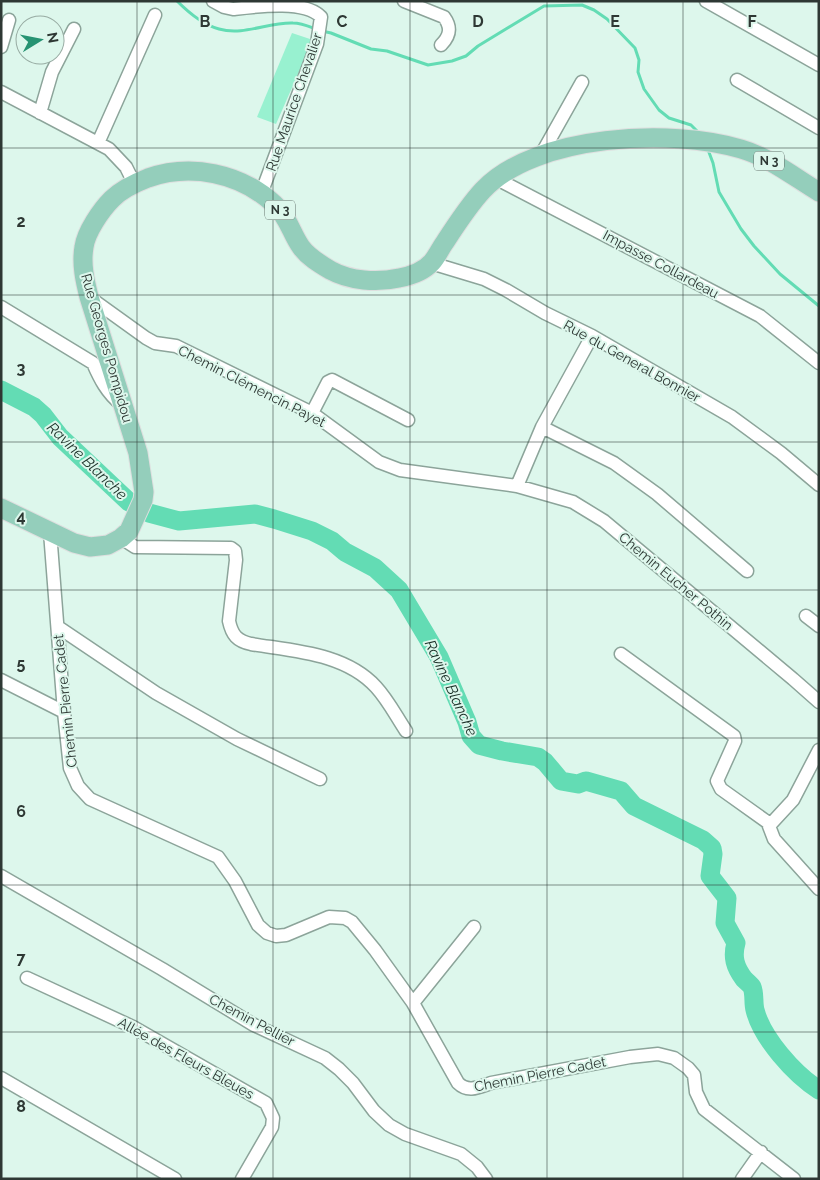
<svg xmlns="http://www.w3.org/2000/svg" width="820" height="1180" font-family="Raleway,sans-serif">
<style>
.green{fill:#98f1d0}
.lines{fill:none;stroke-linecap:round;stroke-linejoin:round}
.stream{stroke:#63dcb4;stroke-width:3}
.river{stroke:#63dcb4;stroke-width:19}
.minor-casing{stroke:#8ca49a;stroke-width:15}
.primary-casing{stroke:#dedfdf;stroke-width:21}
.minor{stroke:#fff;stroke-width:12}
.primary{stroke:#94cebb;stroke-width:19}
.grid{fill:none;stroke:#2e3834;stroke-width:1;stroke-opacity:0.55}
.labels{text-anchor:middle;stroke-width:4;stroke-linejoin:round;paint-order:stroke}
.shield{fill:#ddf7ec;stroke:#62716b;stroke-width:1}
.shield-label{font-size:12px;font-weight:bold;fill:#2e3834}
.street-label{font-size:14px;fill:#2e3834;stroke:#ddf7ec}
.water-label{font-size:15px;font-style:italic;fill:#1a2f27;stroke:#ddf7ec}
.grid-label{font-size:16px;text-anchor:middle;font-weight:bold;fill:#2e3834;stroke:#ddf7ec;stroke-width:4;stroke-linejoin:round;paint-order:stroke}
</style>
<rect width="100%" height="100%" fill="#ddf7ec"/>
<path class="green" d="M 292,33 L 313,40 L 276,124 L 257,117 Z"/>
<g class="lines">
<path class="stream" d="M 177,1 C 188,12 203,25 219,29 C 244,36 268,22 293,23 C 301,23 308,26 316,29
M 322,31 L 331,33 L 371,49 L 387,51 L 428,65 L 452,61 L 466,56 L 478,46 L 544,6 L 582,5 L 594,10 L 607,19 L 635,48 L 639,60 L 638,72 L 644,89 L 659,110 L 669,118 L 691,125 L 701,135
M 707,147 L 713,163 L 719,192 L 741,229 L 754,246 L 780,274 L 819,306"/>
<path class="river" d="M 1,390 L 34,407 L 43,415 L 60,437 L 129,502 L 149,513 L 179,521 L 255,514 L 274,519 L 312,531 L 332,541 L 345,552 L 375,568 L 399,590 L 439,657 L 467,722 L 471,736 L 479,745 L 502,751 L 538,757 L 545,762 L 561,781 L 578,784 L 586,781 L 621,791 L 634,806 L 703,840 L 712,848 L 713,854 L 710,876 L 727,898 L 725,923 L 736,943 C 732,957 735,967 744,979 C 746,981 750,984 752,987 C 755,994 753,1003 755,1010 C 762,1038 794,1074 819,1090"/>
<defs>
<path id="minor" d="M 213,1 L 224,7 L 233,9 C 259,6 305,0 321,17 L 317,44 L 261,194
M 404,1 L 444,17 C 452,28 450,36 441,45
M 706,1 L 819,65
M 1,47 L 9,20
M 737,80 L 819,128
M 1,92 L 109,149 L 126,167 L 134,183
M 40,113 L 52,72 L 74,29
M 98,143 L 155,15
M 541,155 L 582,82
M 495,178 L 760,316 L 819,363
M 431,263 L 484,279 L 506,290 L 545,313 L 592,336 L 732,417 L 781,453 L 819,485
M 89,297 L 146,338 L 155,343 L 176,346 L 312,413 L 379,462 L 400,470 L 517,486 L 573,502 L 604,521 L 793,679 L 819,702
M 1,307 L 93,363 C 100,379 107,393 121,404
M 312,413 L 328,382 L 332,380 L 408,420
M 542,427 L 614,463 L 657,494 L 747,571
M 517,486 L 542,427 L 592,336
M 50,532 L 64,712 L 70,768 L 78,786 L 90,799 L 218,857 L 235,881 L 258,925 L 267,933 L 276,936 L 286,935 L 329,917 L 345,918 L 352,922 L 375,950 L 413,1003 L 458,1083 C 468,1093 479,1087 491,1083 L 630,1057 L 658,1054 L 674,1058 L 688,1068 L 694,1075 L 696,1092 L 704,1109 L 794,1179
M 121,538 L 135,547 L 231,548 L 235,551 L 236,560 L 229,621 C 232,635 237,641 251,644 C 293,651 345,653 376,687 C 388,700 396,716 406,731
M 806,616 L 819,626
M 58,627 L 156,693 L 237,739 L 320,779
M 621,654 L 734,736 L 735,741 L 717,781 L 721,789 L 770,824
M 1,680 L 64,712
M 819,750 L 793,800 L 769,826 L 774,839 L 819,889
M 1,876 L 162,969 L 254,1025 L 325,1058 L 339,1069 L 353,1083 L 374,1111 L 389,1125 L 405,1134 L 461,1154 L 477,1167 L 486,1179
M 27,978 L 133,1027 L 266,1103 L 273,1118 L 272,1127 L 242,1179
M 413,1003 L 474,927
M 1,1078 L 175,1179
M 742,1179 L 761,1152"/>
<path id="primary" d="M 1,508 L 74,543 L 90,547 L 108,545 L 121,538 L 129,531 L 143,500 L 144,492 L 138,453 L 89,297 C 85,281 81,264 84,247 C 86,232 101,210 112,199 C 122,189 135,183 148,178 C 191,163 240,173 274,204 C 288,216 291,233 301,247 C 308,257 320,264 330,270 C 350,281 377,283 399,278 C 410,276 424,271 432,262 C 437,256 440,249 445,242 C 456,225 469,205 483,190 C 536,134 672,128 741,149 C 769,157 794,177 819,192"/>
</defs>
<use href="#minor" class="minor-casing"/>
<use href="#primary" class="primary-casing"/>
<use href="#minor" class="minor"/>
<use href="#primary" class="primary"/>
</g>
<path class="grid" d="M 137,1 L 137,1179M 273,1 L 273,1179M 410,1 L 410,1179M 547,1 L 547,1179M 683,1 L 683,1179M 1,148 L 819,148M 1,295 L 819,295M 1,442 L 819,442M 1,590 L 819,590M 1,738 L 819,738M 1,885 L 819,885M 1,1032 L 819,1032"/>
<g class="labels">
<g class="shield">
<rect x="754" y="151.5" width="30" height="19" rx="4"/>
<rect x="265" y="200.5" width="30" height="19" rx="4"/>
</g>
<g class="shield-label">
<text x="769" y="165">N 3</text>
<text x="280" y="214">N 3</text>
</g>
<g class="street-label">
<text transform="translate(294 102) rotate(-71)" y="5">Rue Maurice Chevalier</text>
<text transform="translate(661 264) rotate(28)" y="5">Impasse Collardeau</text>
<text transform="translate(107 348) rotate(74)" y="5">Rue Georges Pompidou</text>
<text transform="translate(632 361) rotate(29)" y="5">Rue du General Bonnier</text>
<text transform="translate(252 386) rotate(27)" y="5">Chemin Clémencin Payet</text>
<text transform="translate(676 581) rotate(40)" y="5">Chemin Eucher Pothin</text>
<text transform="translate(65 701) rotate(-96)" y="5">Chemin Pierre Cadet</text>
<text transform="translate(252 1020) rotate(28)" y="5">Chemin Pellier</text>
<text transform="translate(186 1058) rotate(29)" y="5">Allée des Fleurs Bleues</text>
<text transform="translate(540 1074) rotate(-11)" y="5">Chemin Pierre Cadet</text>
</g>
<g class="water-label">
<text transform="translate(87 461) rotate(44)" y="5">Ravine Blanche</text>
<text transform="translate(451 688) rotate(65)" y="5">Ravine Blanche</text>
</g>
</g>
<g class="grid-label">
<text x="205" y="27">B</text>
<text x="342" y="27">C</text>
<text x="478" y="27">D</text>
<text x="615" y="27">E</text>
<text x="752" y="27">F</text>
<text x="21" y="227">2</text>
<text x="21" y="374">3</text>
<text x="21" y="522">4</text>
<text x="21" y="669">5</text>
<text x="21" y="817">6</text>
<text x="21" y="964">7</text>
<text x="21" y="1112">8</text>
</g>
<rect width="820" height="1180" fill="none" stroke="#2e3834" stroke-width="5"/>
<g transform="translate(40 40) rotate(80)"><circle r="24" fill="#ddf7ec" stroke="#97aba2"/>
<path d="M0-4L9 19L0 12L-9 19Z" fill="#269372"/>
<text y="-8" font-size="14" font-weight="bold" text-anchor="middle" fill="#2e3834">N</text>
</g>
</svg>
